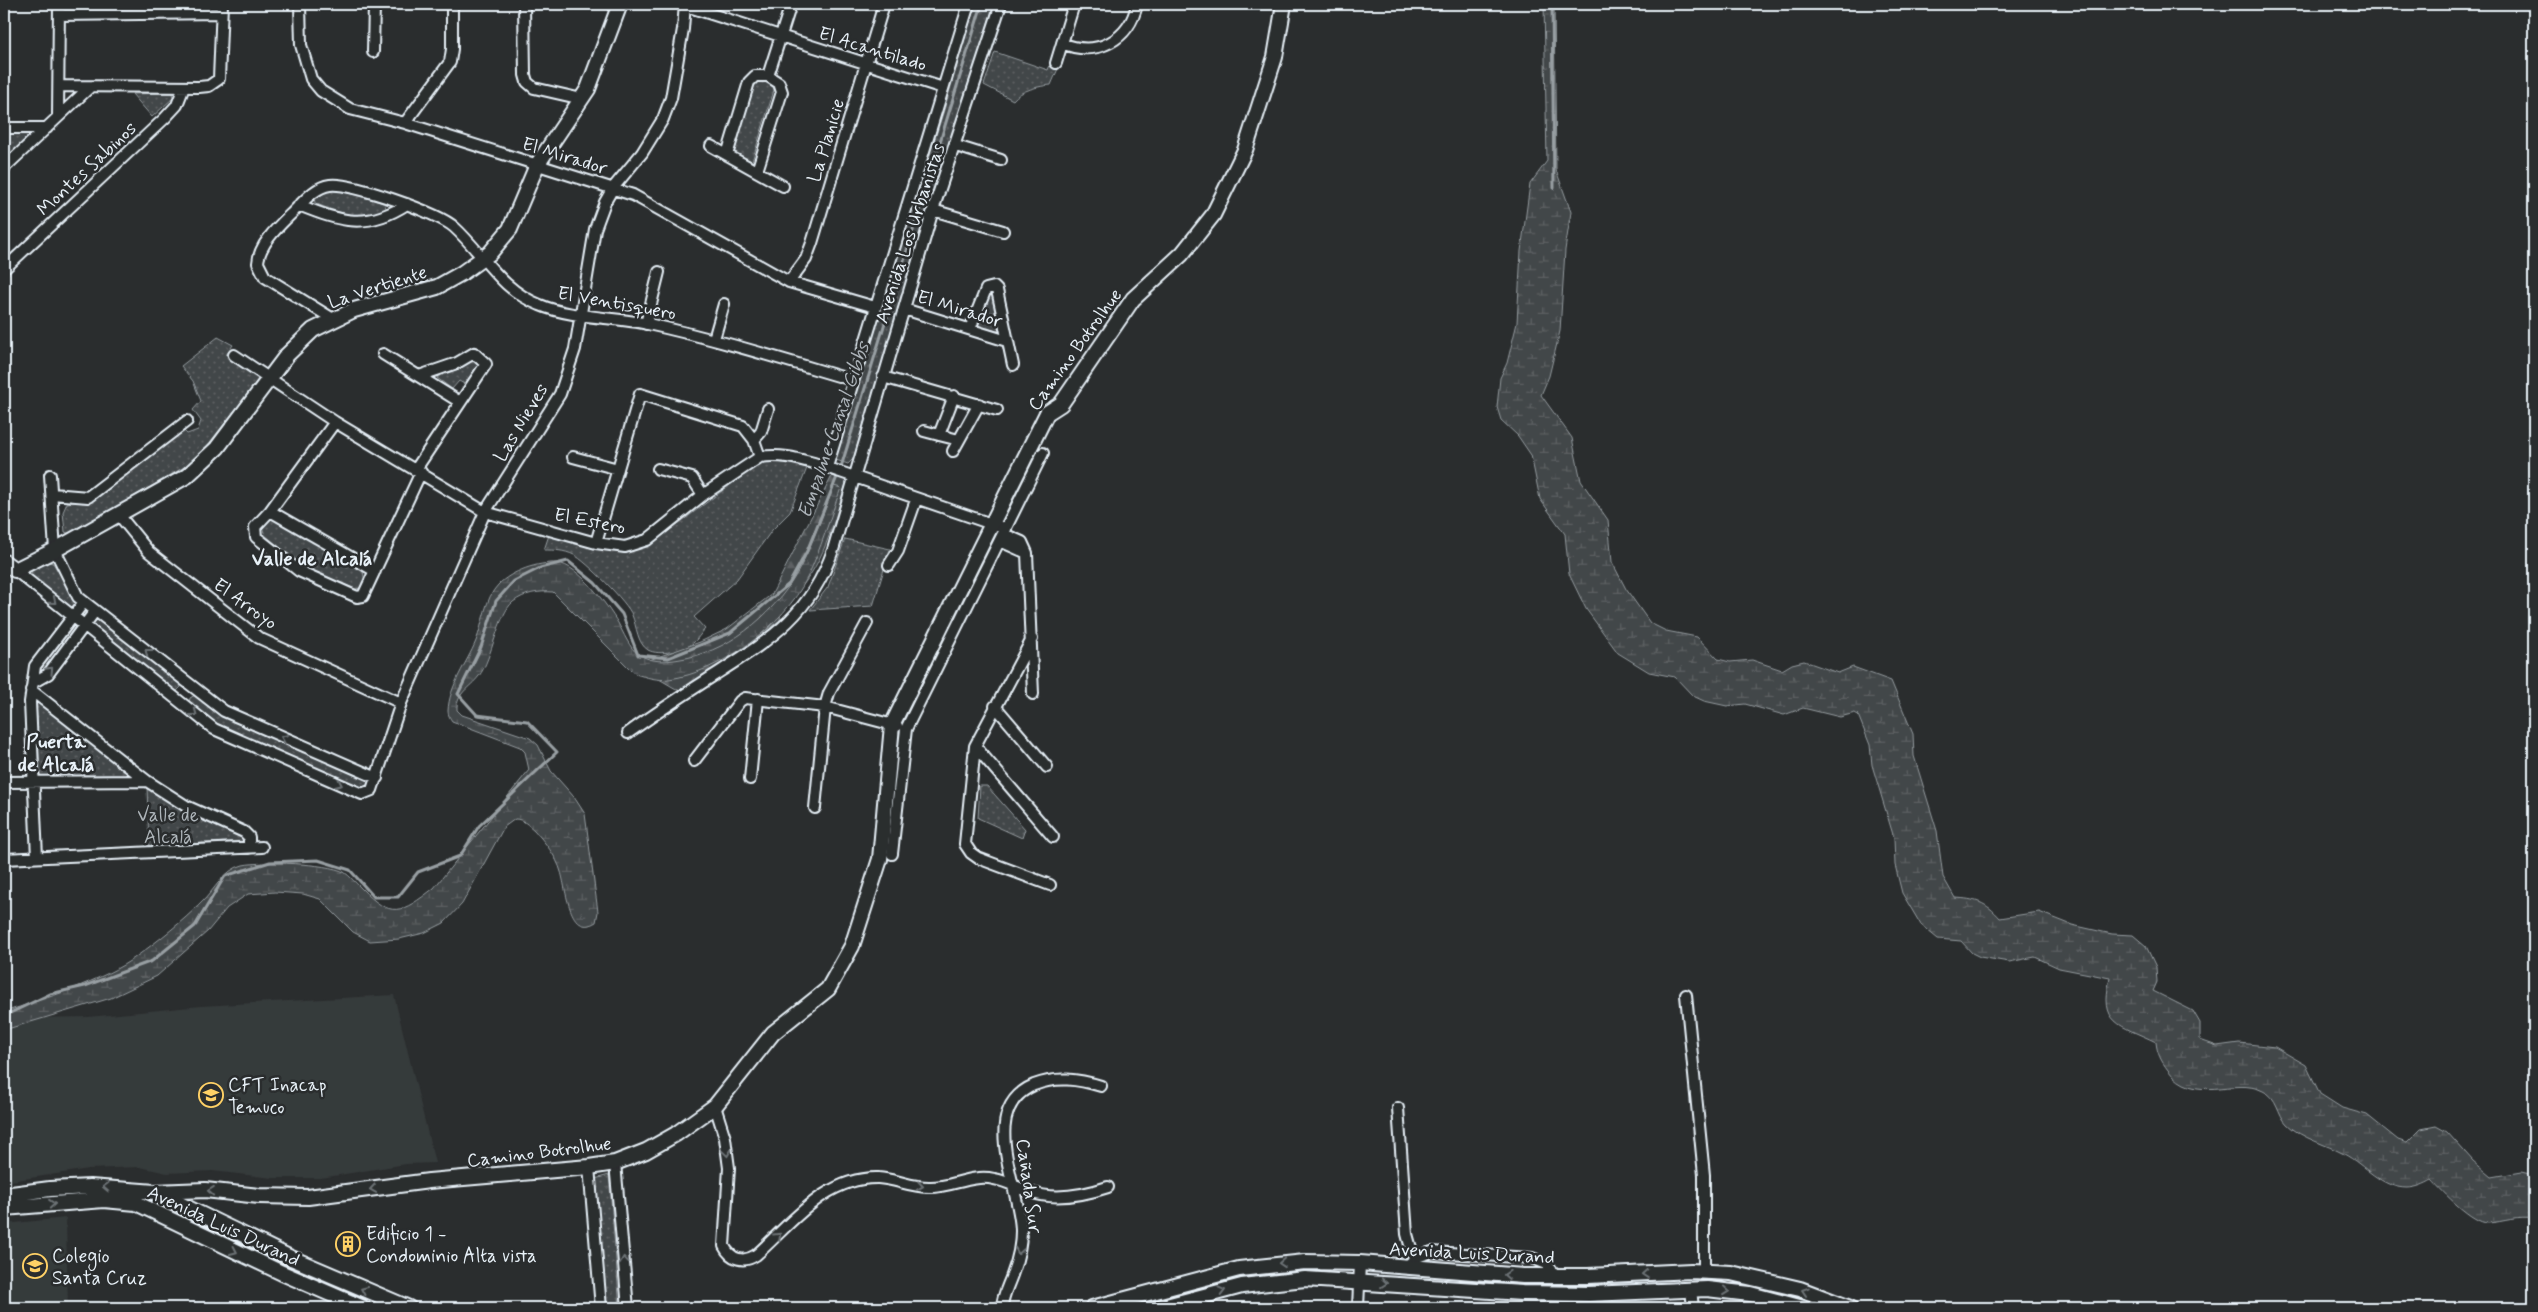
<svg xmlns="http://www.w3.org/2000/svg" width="2538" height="1312" font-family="Mynerve,sans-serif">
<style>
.built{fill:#363a3b}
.green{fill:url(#green-dots);stroke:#959ca0}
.forest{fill:url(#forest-firs);stroke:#959ca0}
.wetland{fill:url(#wetland-marsh);stroke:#959ca0}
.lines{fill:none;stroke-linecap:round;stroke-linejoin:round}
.stream{stroke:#989fa3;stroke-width:3}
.minor-casing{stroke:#e8f1f8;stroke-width:14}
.tertiary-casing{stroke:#e8f1f8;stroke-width:18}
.minor{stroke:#2a2d2e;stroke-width:10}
.tertiary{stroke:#2a2d2e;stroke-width:14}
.oneway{stroke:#6c7275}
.labels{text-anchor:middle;stroke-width:5;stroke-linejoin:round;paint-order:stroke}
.street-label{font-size:19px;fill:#e8f1f8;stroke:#2a2d2e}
.park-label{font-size:19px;fill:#aeb5ba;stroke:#2a2d2e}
.poi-label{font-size:19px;fill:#e8f1f8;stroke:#2a2d2e;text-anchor:start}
.water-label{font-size:20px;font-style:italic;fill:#acb3b9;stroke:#2a2d2e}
.neighbourhood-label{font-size:20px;font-weight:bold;fill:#e8f1f8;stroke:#2a2d2e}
</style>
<defs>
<pattern id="green-dots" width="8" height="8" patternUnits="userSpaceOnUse" patternTransform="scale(1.25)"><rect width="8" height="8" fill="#424648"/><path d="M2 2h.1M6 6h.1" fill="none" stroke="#5d6163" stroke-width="1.8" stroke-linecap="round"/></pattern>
<pattern id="forest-firs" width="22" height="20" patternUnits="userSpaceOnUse" patternTransform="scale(1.25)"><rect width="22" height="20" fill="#424648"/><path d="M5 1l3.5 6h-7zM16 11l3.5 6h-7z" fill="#5d6163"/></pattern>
<pattern id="wetland-marsh" width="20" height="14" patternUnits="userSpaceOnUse" patternTransform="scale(1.25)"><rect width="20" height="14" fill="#424648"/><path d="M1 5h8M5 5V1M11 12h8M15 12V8" fill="none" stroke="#5d6163"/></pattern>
</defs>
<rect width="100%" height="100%" fill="#2a2d2e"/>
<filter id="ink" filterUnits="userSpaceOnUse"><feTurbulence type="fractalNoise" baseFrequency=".02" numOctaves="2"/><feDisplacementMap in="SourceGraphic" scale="10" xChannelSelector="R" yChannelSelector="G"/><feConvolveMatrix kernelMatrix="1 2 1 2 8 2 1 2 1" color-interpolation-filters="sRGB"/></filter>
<g filter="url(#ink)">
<path class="built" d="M 394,995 L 435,1163 L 406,1164 L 321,1178 L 273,1178 L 212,1171 L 167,1173 L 140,1167 L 89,1169 L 4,1182 L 4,1026 L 33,1018 L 88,1017 L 201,1006 Z
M 66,1218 L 68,1308 L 4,1308 L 4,1224 Z"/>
<path class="green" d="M 66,4 L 216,4 L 214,9 L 69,11 Z
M 975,4 L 994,4 L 853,459 L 848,464 L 836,460 L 835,454 L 944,110 Z
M 995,52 L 1048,70 L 1052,60 L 1060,64 L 1051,85 C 1039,86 1021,90 1013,100 L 984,85 Z
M 761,80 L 772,84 L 774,90 L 752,161 L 732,154 L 754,85 Z
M 167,93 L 172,93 L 173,98 L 152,117 L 132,94 Z
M 4,131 L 33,131 L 35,134 L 4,164 Z
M 333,189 L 384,203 L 387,210 C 365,221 336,213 315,203 L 314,197 L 323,191 Z
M 991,288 L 1003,328 L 997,331 L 978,326 Z
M 218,337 L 233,345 L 226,355 L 261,377 L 196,460 L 70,534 L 65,532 L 63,512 L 67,503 L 94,499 L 183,430 L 187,434 L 198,430 L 201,421 L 193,410 L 201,401 L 193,381 L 181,366 Z
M 473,358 L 480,364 L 466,385 L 459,381 L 452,389 L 437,378 L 438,375 Z
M 776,459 L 807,468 L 790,512 L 772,530 L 737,579 L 694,617 L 705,629 C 701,633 697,640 692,644 C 682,651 659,656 648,650 C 637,643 637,627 632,615 C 628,603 585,560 574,555 C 564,550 554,550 544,550 L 549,535 L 624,553 L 650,545 L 762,461 Z
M 276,518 L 363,571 L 365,583 L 362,588 L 355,589 L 307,569 L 265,535 L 262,527 L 268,520 Z
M 845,539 L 890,549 L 873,606 L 810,610 L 828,587 Z
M 45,561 L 53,563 L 75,599 L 77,604 L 75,608 L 70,609 L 32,579 L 31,571 Z
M 101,620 L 180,682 L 181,687 L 176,692 L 94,629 L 93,621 Z
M 72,627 L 77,631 L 46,670 L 41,666 Z
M 195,695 L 370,779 L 372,783 L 365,790 L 216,724 L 189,703 L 190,698 Z
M 36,701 L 128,773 L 125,776 L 40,777 Z
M 147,786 L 177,808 L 225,826 L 246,839 L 243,841 L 149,846 Z
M 980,786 L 987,786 L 1025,829 L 1022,838 L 978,818 Z
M 609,1175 L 620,1308 L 607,1308 L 595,1179 Z"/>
<path class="forest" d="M 833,474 L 845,476 L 846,484 C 830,533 822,573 781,608 L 780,620 L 683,693 L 635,665 L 700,642 L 727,629 L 772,594 Z"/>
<path class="wetland" d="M 1544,4 L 1554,4 L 1556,170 L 1571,212 L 1565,250 L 1560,331 L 1549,376 L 1541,395 L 1572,438 L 1581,481 L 1608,520 L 1612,562 L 1626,589 L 1650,623 L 1666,631 L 1697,637 L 1718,659 L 1730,662 L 1752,660 L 1782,670 L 1792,664 L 1804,661 L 1838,673 L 1853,667 L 1891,681 L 1913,734 L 1914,756 L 1937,831 L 1943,877 L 1955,898 C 1975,899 1986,902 2000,918 L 2039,912 L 2072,925 L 2112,934 L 2133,935 L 2146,946 L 2156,967 L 2157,982 L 2153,991 L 2193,1011 L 2200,1023 L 2200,1040 L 2217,1046 L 2239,1043 L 2275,1047 L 2306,1065 L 2320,1094 L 2342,1108 L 2367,1115 L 2398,1140 L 2407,1143 L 2421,1129 L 2436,1126 L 2447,1132 L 2473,1161 L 2492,1177 L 2521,1172 L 2534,1175 L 2534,1219 C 2517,1216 2504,1222 2488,1223 C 2472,1223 2443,1192 2432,1180 C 2425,1184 2416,1188 2407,1188 C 2381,1188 2365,1165 2344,1154 C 2326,1144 2302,1139 2287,1124 C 2277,1114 2278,1097 2263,1091 C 2235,1076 2194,1106 2168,1070 C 2161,1061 2157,1053 2156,1042 C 2119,1024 2099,1025 2110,978 L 2059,968 L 2035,957 L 2009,962 L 1980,957 L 1972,953 L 1961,941 L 1938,939 L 1921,925 L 1902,893 L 1895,865 L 1894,838 L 1872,765 L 1870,745 L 1858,715 L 1855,713 L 1840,717 L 1803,708 L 1784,715 L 1745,704 L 1727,706 L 1704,701 L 1693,696 L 1675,677 L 1649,672 L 1618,653 L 1586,609 L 1569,574 L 1565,534 L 1540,499 L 1531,455 L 1518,436 L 1501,420 L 1497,407 L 1500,378 L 1507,363 L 1517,323 L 1521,251 L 1530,184 L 1547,161 Z
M 834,486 L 841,488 C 830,517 821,549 807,578 C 784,625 722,672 669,679 C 658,681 646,677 635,674 L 553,592 C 538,591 525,593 513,602 C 498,614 492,659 479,676 C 470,688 456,693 457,710 L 462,715 L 530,738 L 538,745 L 551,771 L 574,797 L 585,814 L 598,912 L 596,922 C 569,939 566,887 561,872 C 557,857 544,841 534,830 C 528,825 523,819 515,819 L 504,827 L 462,904 L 444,923 L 424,933 L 399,939 L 370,941 L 353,932 L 320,899 L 303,894 L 275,892 L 248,894 L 227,908 L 208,931 L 157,976 L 111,998 L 4,1030 L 4,1012 C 44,999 103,981 137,956 C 159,940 182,922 201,903 C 215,890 223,870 243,865 C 263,861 326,863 344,872 C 350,876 356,883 361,888 C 391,919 401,914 434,888 L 529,770 L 525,752 L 520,747 L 452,721 C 450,718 448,715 448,711 C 449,686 467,663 476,641 C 483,624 485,598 498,585 C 511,571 538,562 557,563 C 579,565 607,605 618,623 C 623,632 630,649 638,654 C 654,664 670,661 686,658 C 734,649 779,609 801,566 C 814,540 824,512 834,486 Z"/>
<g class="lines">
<path class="stream" d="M 1552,4 L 1554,188
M 4,1016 L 50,994 L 85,986 L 152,961 L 195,926 L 225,876 L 270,862 L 318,860 L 350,870 L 374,897 L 398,897 L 418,872 L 460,856 L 479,826 L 557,752 L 527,721 L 477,715 L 458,694 L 481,647 L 496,601 L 514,581 L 540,568 L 568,561 L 595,583 L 622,614 L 638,655 L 668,658 L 730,633 L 789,584 L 807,551 L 841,467 L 982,4"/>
<defs>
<path id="minor" d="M 300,4 L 301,45 L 311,79 L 321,91 L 350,109 L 405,123 L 633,195 L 789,282 L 875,307
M 524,4 L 525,75 L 527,82 L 534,88 L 582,99
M 680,4 L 943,88
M 59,15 L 221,13
M 1062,43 C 1096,58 1130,40 1137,4
M 373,52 L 374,4
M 1056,63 L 1074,4
M 768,76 L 791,4
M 59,86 L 199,87 L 209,86 L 219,79 L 222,4
M 58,117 L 59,4
M 405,123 L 450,62 L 452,49 L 452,4
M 4,128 L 47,128
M 711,146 L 783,186
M 956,146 L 1001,160
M 727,155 L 749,82 L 755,76 L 768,76 L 779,83 L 782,92 L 757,171
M 4,168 L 90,87
M 299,205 C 341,222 367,230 407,204
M 933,210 L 1003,231
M 4,269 L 165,118 L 177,105 L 184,87
M 789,282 L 806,259 L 812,243 L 884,4
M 904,309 L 1007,341
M 333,319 L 265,277 L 258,263 C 259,243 281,224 294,211 C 304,201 315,187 330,185 C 350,182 439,213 454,227 C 484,254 499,289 540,305 C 570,318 615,317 648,324 C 717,339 784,360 852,380
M 646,324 L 659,272
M 970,329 L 986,289 L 994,287 L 997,290 L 1013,365
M 714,339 L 724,304
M 383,354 L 460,402
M 234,355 L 335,422 L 485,512 L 596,543 L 625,547 L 647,540 L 703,495 L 760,457 C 780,454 795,458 814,463 L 1006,529
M 883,377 L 997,410
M 954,396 L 939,435 L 959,440
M 335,422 L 270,511 L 255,527 L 256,537 L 299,571 L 357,597 L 363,596 L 421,472
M 924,431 L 939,435
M 754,440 L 761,432 L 768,409
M 953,451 L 979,404
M 573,457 L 618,469
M 827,467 L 969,4
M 416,469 L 486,364 L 474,353 L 457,363 L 419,376
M 658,469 L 692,478 L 703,495
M 50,475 L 55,550 L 78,597 L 224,711 L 377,778
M 52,494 L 88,497 L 187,421
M 270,511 L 375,571
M 119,515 L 149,552 L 259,638 L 401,703
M 1004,534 L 1022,542 L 1027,553 L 1033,694
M 1000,541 L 1027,553
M 596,543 L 640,394 L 743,426 L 754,440 L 760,457
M 889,565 L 898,551 L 916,500
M 15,570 L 214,729 L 362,794 L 372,790 L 401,703 L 485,512 L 560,394 L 575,349 L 595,229 L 605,202 L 613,188 L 642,153 L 663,119 L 671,98 L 683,29 L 685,4
M 1032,639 L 975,746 L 965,844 L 971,853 L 978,858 L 1050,885
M 34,682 L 48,674 L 95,611
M 31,690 L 147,781 L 186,806 L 244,832 L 249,837 L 249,848
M 995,706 L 1047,767
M 628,733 C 656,713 685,694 713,676 C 769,640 810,616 833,550 L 933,210 L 1001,4
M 975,746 L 1053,837
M 694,761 L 740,701 L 745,698 L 825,707 L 897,726
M 750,779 L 758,699
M 4,782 L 147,781
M 815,808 L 825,707 L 829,693 L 867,623
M 892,854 L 906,729 L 1043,453
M 37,857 L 30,702 L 35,666 L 84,602
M 4,859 L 262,847
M 1686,995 L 1704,1175 L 1704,1271
M 715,1106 L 725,1138 L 729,1168 L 724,1246 C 731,1260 744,1263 756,1255 C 792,1223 825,1177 878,1178 C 896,1179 913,1188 931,1187 C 952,1187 972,1174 994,1179 C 1007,1181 1018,1188 1030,1192 C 1055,1201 1084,1195 1108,1187
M 1398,1108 L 1407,1234 L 1414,1259
M 615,1163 L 628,1308
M 589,1167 L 601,1308
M 1405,1268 L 1417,1257 L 1432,1252 L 1532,1258 L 1547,1264 L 1556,1276
M 1691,1289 L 1693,1308
M 380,1308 L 383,1298
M 1002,1308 C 1002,1295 1009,1285 1013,1272 C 1018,1259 1021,1245 1021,1231 C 1021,1188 976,1110 1034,1085 C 1057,1076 1078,1079 1101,1086
M 1358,1308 L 1360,1263"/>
<path id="tertiary" d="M 4,562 L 15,570 L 55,550 L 187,476 L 217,448 L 287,355 L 313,330 L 354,310 L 437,287 L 462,273 L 490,253 L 510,229 L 537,165 L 588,89 L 620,4
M 155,1192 L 205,1190 L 259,1196 L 308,1197 L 429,1181 L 589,1167 L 615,1163 L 646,1151 L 676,1134 L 715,1106 L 773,1033 L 828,989 L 852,946 L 880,859 L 892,725 L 1047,413 L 1061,404 L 1133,299 L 1182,254 L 1213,215 L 1245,150 L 1275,57 L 1284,4
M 4,1195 L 50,1189 L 90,1187 L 155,1192 L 289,1257 L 409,1308
M 4,1208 L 104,1200 L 136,1203 L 282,1273 L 363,1308
M 1092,1308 L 1239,1269 L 1305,1262 L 1360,1263 L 1523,1276 L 1588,1276 L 1691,1271 L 1731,1273 L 1800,1289 L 1850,1308
M 1159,1308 L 1242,1286 L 1305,1279 L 1522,1293 L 1589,1294 L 1707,1289 L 1750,1294 L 1803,1308"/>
</defs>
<use href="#minor" class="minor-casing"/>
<use href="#tertiary" class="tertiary-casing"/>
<use href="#minor" class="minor"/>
<use href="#tertiary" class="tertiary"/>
</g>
<defs><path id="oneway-chevron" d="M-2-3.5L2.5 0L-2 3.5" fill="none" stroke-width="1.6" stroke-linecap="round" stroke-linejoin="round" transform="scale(1.25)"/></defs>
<g class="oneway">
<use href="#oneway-chevron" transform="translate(53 601) rotate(39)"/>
<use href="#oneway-chevron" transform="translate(148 652) rotate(-142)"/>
<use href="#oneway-chevron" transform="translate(50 670) rotate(-47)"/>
<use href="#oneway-chevron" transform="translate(194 713) rotate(38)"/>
<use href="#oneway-chevron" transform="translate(284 738) rotate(-157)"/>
<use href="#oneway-chevron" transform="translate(339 784) rotate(24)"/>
<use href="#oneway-chevron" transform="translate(727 1153) rotate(82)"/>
<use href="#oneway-chevron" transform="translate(920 1186) rotate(8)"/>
<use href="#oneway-chevron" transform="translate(106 1187) rotate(-178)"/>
<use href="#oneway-chevron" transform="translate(373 1189) rotate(172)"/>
<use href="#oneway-chevron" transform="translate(211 1191) rotate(-175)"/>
<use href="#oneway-chevron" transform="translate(52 1204) rotate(-5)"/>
<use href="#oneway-chevron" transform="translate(778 1236) rotate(-44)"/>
<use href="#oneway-chevron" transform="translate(234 1251) rotate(25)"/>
<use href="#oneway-chevron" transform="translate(1019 1251) rotate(100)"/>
<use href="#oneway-chevron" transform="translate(624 1260) rotate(-95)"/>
<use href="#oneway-chevron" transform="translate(1282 1263) rotate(176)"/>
<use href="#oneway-chevron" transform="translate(1645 1274) rotate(176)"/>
<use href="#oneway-chevron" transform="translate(1507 1275) rotate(-177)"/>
<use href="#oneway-chevron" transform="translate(1384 1283) rotate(5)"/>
<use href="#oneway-chevron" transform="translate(364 1290) rotate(-156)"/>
<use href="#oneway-chevron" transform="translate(1222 1291) rotate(-15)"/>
<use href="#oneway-chevron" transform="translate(1726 1291) rotate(6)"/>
<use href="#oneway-chevron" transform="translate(1805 1291) rotate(-162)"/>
</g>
</g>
<defs>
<symbol id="university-ring" viewBox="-11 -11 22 22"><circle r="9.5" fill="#2a2d2e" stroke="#ffd166" stroke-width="1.5"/><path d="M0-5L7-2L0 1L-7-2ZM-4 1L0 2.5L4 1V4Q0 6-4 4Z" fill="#ffd166"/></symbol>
<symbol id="building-ring" viewBox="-11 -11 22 22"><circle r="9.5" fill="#2a2d2e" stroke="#ffd166" stroke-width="1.5"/><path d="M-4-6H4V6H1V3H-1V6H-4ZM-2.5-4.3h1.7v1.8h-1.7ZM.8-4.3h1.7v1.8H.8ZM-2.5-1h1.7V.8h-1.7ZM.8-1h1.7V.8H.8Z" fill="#ffd166"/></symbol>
<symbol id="school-ring" viewBox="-11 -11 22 22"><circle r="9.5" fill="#2a2d2e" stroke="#ffd166" stroke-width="1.5"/><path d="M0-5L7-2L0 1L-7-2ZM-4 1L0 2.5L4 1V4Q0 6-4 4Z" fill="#ffd166"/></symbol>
</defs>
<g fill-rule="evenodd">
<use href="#university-ring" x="197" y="1081" width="28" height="28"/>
<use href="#building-ring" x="334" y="1230" width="28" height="28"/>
<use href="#school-ring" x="21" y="1252" width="28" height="28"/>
</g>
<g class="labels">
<g class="street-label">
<text transform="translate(873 48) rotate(17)" y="7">El Acantilado</text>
<text transform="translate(825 140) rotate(-73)" y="7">La Planicie</text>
<text transform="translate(565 155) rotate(17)" y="7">El Mirador</text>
<text transform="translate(86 168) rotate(-43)" y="7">Montes Sabinos</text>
<text transform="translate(909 233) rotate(-72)" y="7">Avenida Los Urbanistas</text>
<text transform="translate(377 286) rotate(-18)" y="7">La Vertiente</text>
<text transform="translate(617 302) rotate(10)" y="7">El Ventisquero</text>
<text transform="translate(960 308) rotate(17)" y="7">El Mirador</text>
<text transform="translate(1074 349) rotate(-54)" y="7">Camino Botrolhue</text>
<text transform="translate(520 422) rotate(-59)" y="7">Las Nieves</text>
<text transform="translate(590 520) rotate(11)" y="7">El Estero</text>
<text transform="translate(246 603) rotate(36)" y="7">El Arroyo</text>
<text transform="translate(539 1151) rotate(-7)" y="7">Camino Botrolhue</text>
<text transform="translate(1030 1186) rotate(82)" y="7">Cañada Sur</text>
<text transform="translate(224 1225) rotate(25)" y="7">Avenida Luis Durand</text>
<text transform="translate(1472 1252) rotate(3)" y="7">Avenida Luis Durand</text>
</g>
<g class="park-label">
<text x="168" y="821">Valle de<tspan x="168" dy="22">Alcalá</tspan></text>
</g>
<g class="poi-label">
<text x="228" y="1091">CFT Inacap<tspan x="228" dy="22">Temuco</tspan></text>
<text x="366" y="1240">Edificio 1 -<tspan x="366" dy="22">Condominio Alta vista</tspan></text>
<text x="52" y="1262">Colegio<tspan x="52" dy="22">Santa Cruz</tspan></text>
</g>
<g class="water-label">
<text transform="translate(833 430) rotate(-71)" y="7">Empalme Canal Gibbs</text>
</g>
<g class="neighbourhood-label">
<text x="312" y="565">Valle de Alcalá</text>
<text x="56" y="748">Puerta<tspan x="56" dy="23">de Alcalá</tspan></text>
</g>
</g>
<rect width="2538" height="1312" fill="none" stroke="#2a2d2e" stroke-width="20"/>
<rect x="10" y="10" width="2518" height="1292" fill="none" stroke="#e8f1f8" stroke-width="2" filter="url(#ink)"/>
</svg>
